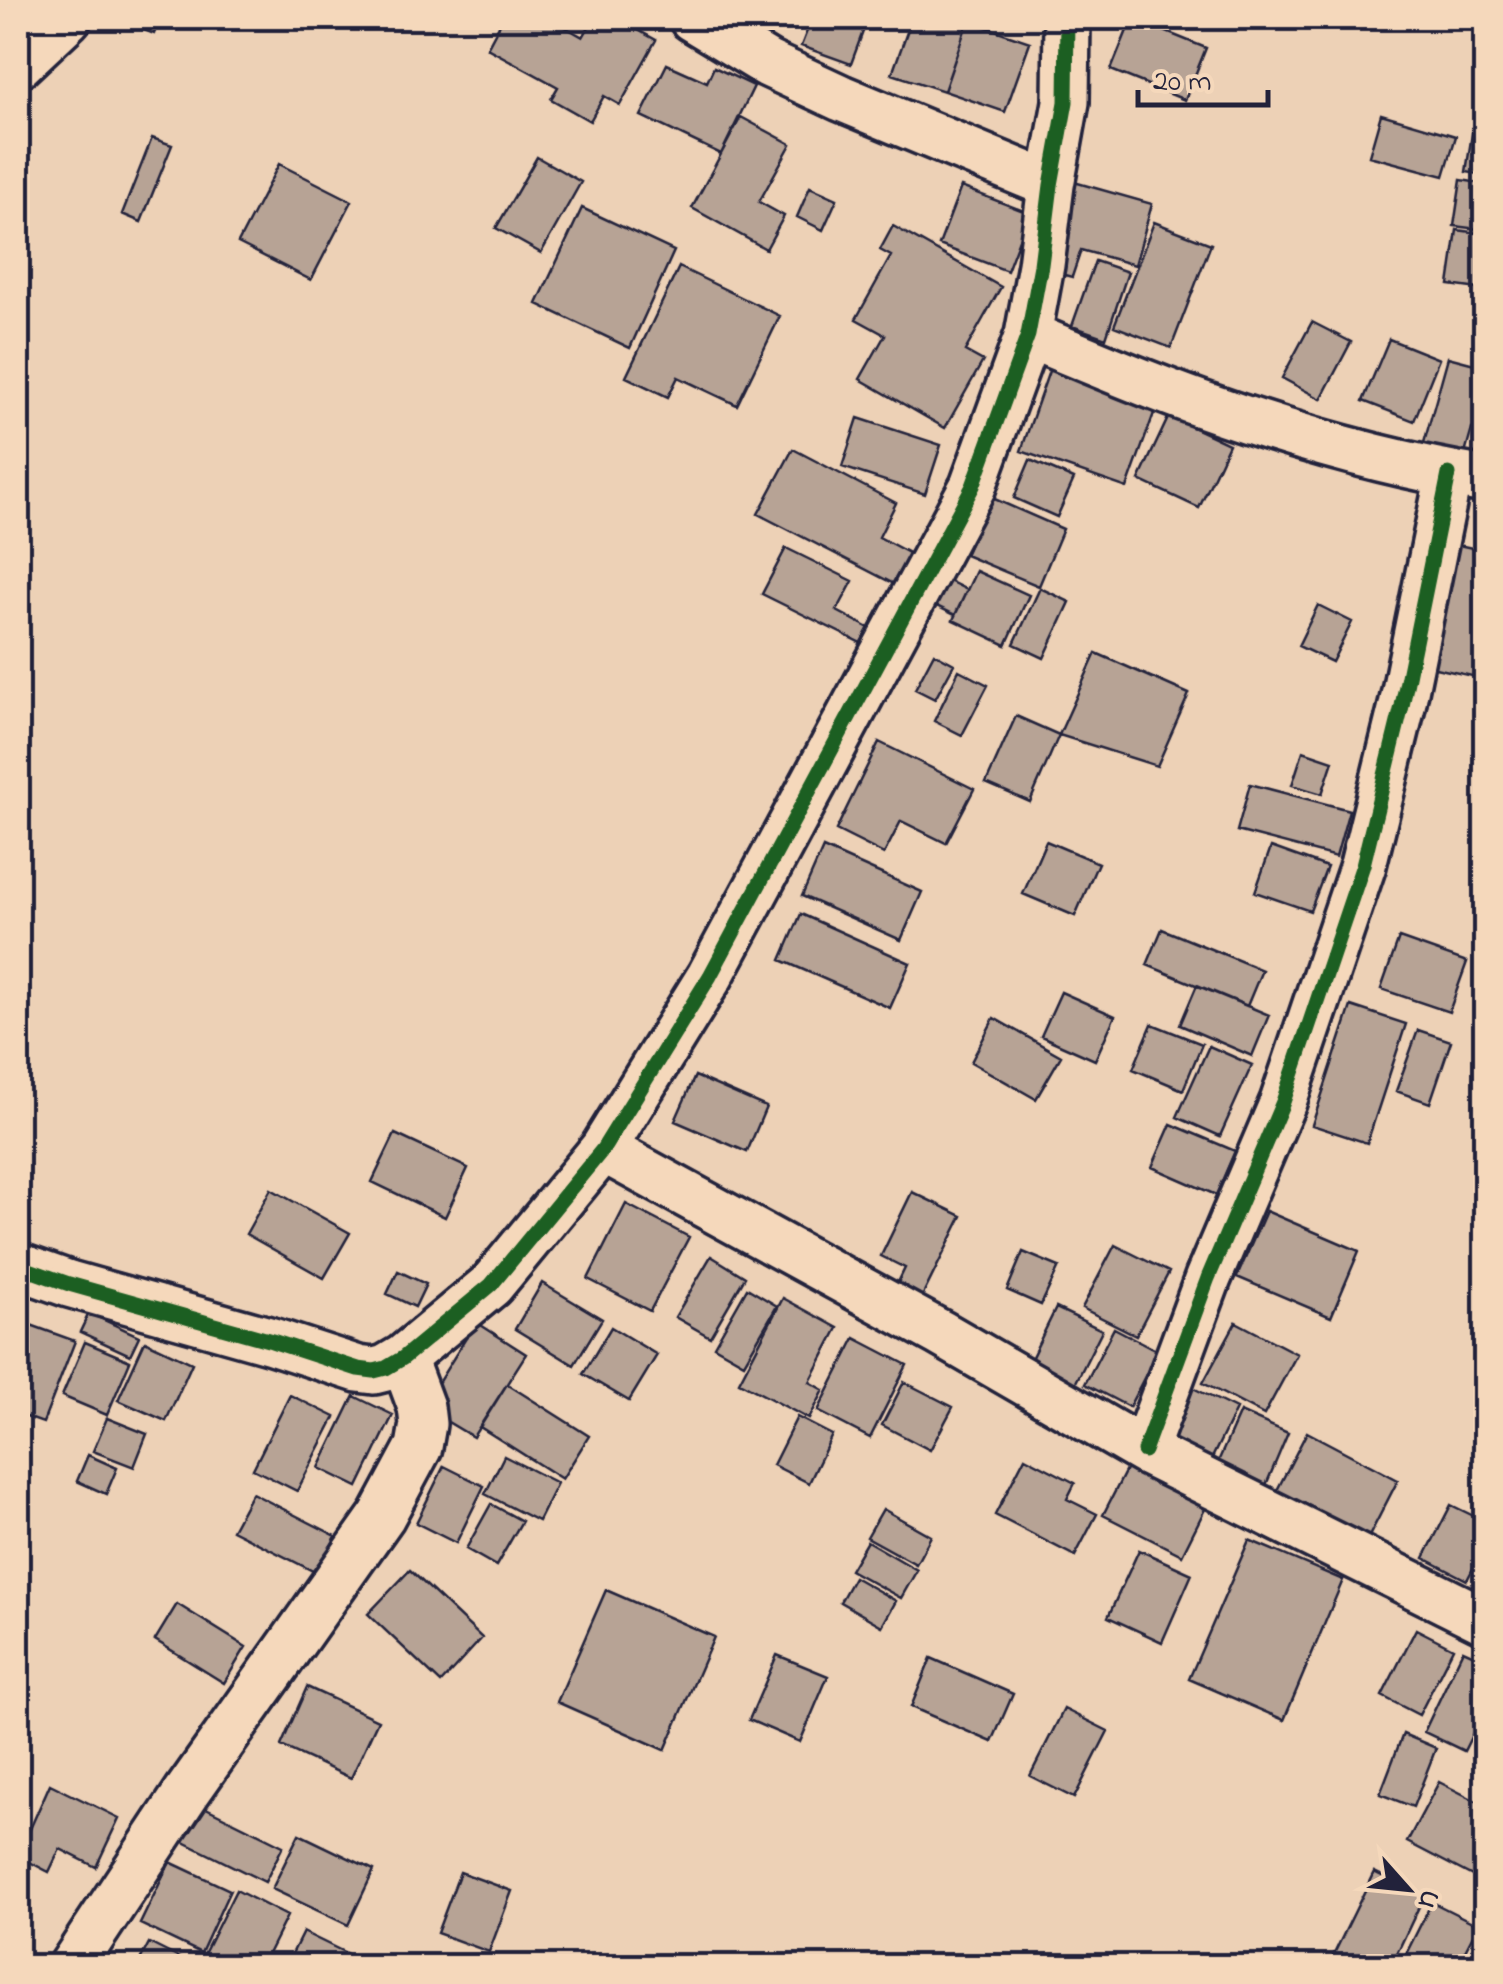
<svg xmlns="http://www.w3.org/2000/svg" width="1503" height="1984" font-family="'Indie Flower',sans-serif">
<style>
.building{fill:#b7a395;stroke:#22223b;stroke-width:2.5}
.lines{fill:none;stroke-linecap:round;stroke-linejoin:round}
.minor-casing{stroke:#22223b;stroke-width:52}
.minor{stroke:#f5d8bb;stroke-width:45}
.cycleway-casing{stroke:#f5d8bb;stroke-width:21}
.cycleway{stroke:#1b5e20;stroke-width:15}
</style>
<rect width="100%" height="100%" fill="#edd1b6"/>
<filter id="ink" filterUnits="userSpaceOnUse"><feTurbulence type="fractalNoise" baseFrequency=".01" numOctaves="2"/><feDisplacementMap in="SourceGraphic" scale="20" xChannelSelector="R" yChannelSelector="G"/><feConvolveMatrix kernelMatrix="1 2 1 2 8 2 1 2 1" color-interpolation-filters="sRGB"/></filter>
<g filter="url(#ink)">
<path class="building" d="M 112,18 L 160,18 L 154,34 Z
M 503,18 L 549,18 L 583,37 L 594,18 L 616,18 L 656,40 L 620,105 L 604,96 L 590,121 L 551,99 L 558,87 L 487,48 Z
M 812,18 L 868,18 L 851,64 L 801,46 Z
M 912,18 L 959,18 L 968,21 L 944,91 L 892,74 Z
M 1132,18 L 1206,48 L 1185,100 L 1111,70 Z
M 968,21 L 1030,42 L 1005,112 L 944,91 Z
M 667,64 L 707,82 L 714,67 L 754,86 L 721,154 L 641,116 Z
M 1381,114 L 1456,136 L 1444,176 L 1369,156 Z
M 741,117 L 791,144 L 759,202 L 784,216 L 766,249 L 692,208 Z
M 1473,127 L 1486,129 L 1486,175 L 1466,172 Z
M 152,138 L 172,145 L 141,222 L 122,214 Z
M 537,157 L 581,182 L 541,253 L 496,228 Z
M 279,164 L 352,201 L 311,280 L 238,243 Z
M 1067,180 L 1152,204 L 1135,265 L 1081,250 L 1072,277 L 1042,269 Z
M 1461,180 L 1486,184 L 1486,230 L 1454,226 Z
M 810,187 L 837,199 L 823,230 L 797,217 Z
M 961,187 L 1029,213 L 1007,271 L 939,245 Z
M 582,208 L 674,251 L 630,348 L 537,304 Z
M 1154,222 L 1211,244 L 1171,348 L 1114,326 Z
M 893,226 L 1001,287 L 965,351 L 983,361 L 945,428 L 860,379 L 885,335 L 856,319 L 891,256 L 880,250 Z
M 1457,230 L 1486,234 L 1486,290 L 1449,285 Z
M 1095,261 L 1128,272 L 1106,338 L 1072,326 Z
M 679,267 L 780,316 L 737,405 L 678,377 L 668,397 L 626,377 Z
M 1484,311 L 1486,312 L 1486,358 L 1474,356 Z
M 1312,322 L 1351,342 L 1321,399 L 1282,378 Z
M 1389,339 L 1439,359 L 1414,421 L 1363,401 Z
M 1448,357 L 1486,367 L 1486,433 L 1472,429 L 1463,461 L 1422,450 Z
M 1050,368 L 1157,405 L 1127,488 L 1021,451 Z
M 1169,416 L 1229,444 L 1199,508 L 1139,480 Z
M 858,418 L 941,445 L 925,494 L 842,467 Z
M 793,449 L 896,503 L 879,537 L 918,558 L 902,588 L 758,514 Z
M 1030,460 L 1074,479 L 1057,517 L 1014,498 Z
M 990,497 L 1063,529 L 1039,586 L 965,555 Z
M 1454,544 L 1486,551 L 1486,679 L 1426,666 Z
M 786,548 L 853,581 L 837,611 L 869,628 L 861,643 L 762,594 Z
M 976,571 L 1029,595 L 1006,645 L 953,620 Z
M 939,576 L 967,590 L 955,615 L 928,602 Z
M 1040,588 L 1070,602 L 1044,658 L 1014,644 Z
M 1318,605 L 1352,622 L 1332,662 L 1298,646 Z
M 934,653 L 954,664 L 935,699 L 915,689 Z
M 1096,653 L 1189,694 L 1157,766 L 1059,735 Z
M 959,670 L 988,685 L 962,735 L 934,721 Z
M 1016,716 L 1059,735 L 1030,802 L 986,783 Z
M 879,742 L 974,789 L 946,843 L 901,821 L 884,854 L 836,830 Z
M 1303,751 L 1333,761 L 1322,794 L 1292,785 Z
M 1250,784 L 1349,810 L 1336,857 L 1237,831 Z
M 1046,841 L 1098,863 L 1075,916 L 1023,894 Z
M 1271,847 L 1327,867 L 1310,911 L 1255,892 Z
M 823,848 L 922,892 L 901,940 L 802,896 Z
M 801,914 L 910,963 L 890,1008 L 781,960 Z
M 1162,929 L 1262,970 L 1247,1006 L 1147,965 Z
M 1399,938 L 1467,962 L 1449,1012 L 1381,989 Z
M 1197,985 L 1269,1015 L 1252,1056 L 1180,1025 Z
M 1061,992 L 1115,1016 L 1095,1060 L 1041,1036 Z
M 1351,1006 L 1406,1024 L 1367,1143 L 1312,1125 Z
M 994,1018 L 1061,1056 L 1036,1099 L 971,1062 Z
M 1152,1024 L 1202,1044 L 1183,1090 L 1133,1069 Z
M 1418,1030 L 1451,1041 L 1430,1103 L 1396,1091 Z
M 1209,1046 L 1252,1065 L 1220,1136 L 1177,1117 Z
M 695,1076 L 766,1107 L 747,1152 L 675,1121 Z
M 1171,1124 L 1235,1151 L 1216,1195 L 1152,1167 Z
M 395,1134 L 468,1168 L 445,1217 L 372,1182 Z
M 271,1189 L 350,1233 L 324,1278 L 246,1234 Z
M 912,1192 L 962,1216 L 917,1307 L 892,1295 L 905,1268 L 881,1256 Z
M 626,1204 L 689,1237 L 650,1311 L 588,1279 Z
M 1266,1211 L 1359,1251 L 1331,1317 L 1237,1277 Z
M 1115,1245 L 1169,1272 L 1136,1335 L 1082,1308 Z
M 1023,1252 L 1059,1267 L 1041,1305 L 1007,1290 Z
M 711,1256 L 745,1277 L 710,1337 L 675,1317 Z
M 398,1271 L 426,1284 L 415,1307 L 387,1294 Z
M 542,1283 L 602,1319 L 574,1365 L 515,1329 Z
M 747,1288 L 777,1306 L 744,1363 L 714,1346 Z
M 783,1298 L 838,1328 L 810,1382 L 824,1390 L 809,1419 L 739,1382 Z
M 1056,1308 L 1102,1330 L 1073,1388 L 1028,1365 Z
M 89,1313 L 139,1336 L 130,1355 L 80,1332 Z
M 476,1322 L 526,1354 L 473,1437 L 423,1407 Z
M 1236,1322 L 1297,1354 L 1264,1415 L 1203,1383 Z
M 28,1324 L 75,1341 L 43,1423 L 18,1414 L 18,1353 Z
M 611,1327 L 657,1355 L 629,1401 L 583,1374 Z
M 1114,1328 L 1158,1351 L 1129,1407 L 1085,1384 Z
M 855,1338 L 907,1365 L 870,1438 L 818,1411 Z
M 145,1341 L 192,1363 L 166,1421 L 118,1400 Z
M 85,1342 L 130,1361 L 107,1415 L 62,1396 Z
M 904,1382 L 953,1407 L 930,1450 L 882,1425 Z
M 507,1384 L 589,1436 L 562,1479 L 480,1427 Z
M 1189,1386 L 1236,1409 L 1207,1468 L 1160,1446 Z
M 290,1395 L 335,1417 L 297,1491 L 253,1469 Z
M 354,1396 L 393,1415 L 358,1487 L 319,1468 Z
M 1240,1412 L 1288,1433 L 1266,1485 L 1217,1464 Z
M 797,1417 L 832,1435 L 809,1483 L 773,1465 Z
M 107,1418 L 147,1434 L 134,1467 L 93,1451 Z
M 1307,1432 L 1398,1480 L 1362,1550 L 1271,1502 Z
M 88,1455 L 117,1468 L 106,1494 L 77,1481 Z
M 504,1456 L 557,1483 L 538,1521 L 485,1494 Z
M 1025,1457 L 1075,1483 L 1067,1499 L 1097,1514 L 1075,1556 L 995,1515 Z
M 444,1466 L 484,1486 L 456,1543 L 416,1523 Z
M 1127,1468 L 1206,1507 L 1182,1555 L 1103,1515 Z
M 252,1493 L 336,1536 L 317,1573 L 232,1530 Z
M 491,1504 L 522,1521 L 496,1566 L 466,1549 Z
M 1451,1505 L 1486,1522 L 1486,1544 L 1467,1580 L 1424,1558 Z
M 883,1509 L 931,1536 L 916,1564 L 867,1537 Z
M 1249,1540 L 1343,1580 L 1284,1720 L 1189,1679 Z
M 867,1541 L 917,1570 L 901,1598 L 850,1570 Z
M 1139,1550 L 1192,1574 L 1162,1642 L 1108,1617 Z
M 1486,1561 L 1486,1584 L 1476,1579 Z
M 410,1570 L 482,1638 L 441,1683 L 368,1614 Z
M 854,1577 L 896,1601 L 882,1626 L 840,1602 Z
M 606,1590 L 714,1637 L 665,1750 L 557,1702 Z
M 177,1604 L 246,1647 L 224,1683 L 155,1640 Z
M 1416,1629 L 1453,1648 L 1419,1715 L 1382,1696 Z
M 1463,1650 L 1486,1660 L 1486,1707 L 1464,1751 L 1424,1732 Z
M 777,1655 L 828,1676 L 800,1742 L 749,1720 Z
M 931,1658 L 1013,1694 L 992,1742 L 911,1707 Z
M 307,1687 L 378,1720 L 351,1778 L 281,1746 Z
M 1064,1709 L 1108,1731 L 1074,1798 L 1030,1776 Z
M 1486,1733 L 1486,1763 L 1473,1757 Z
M 1403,1734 L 1436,1748 L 1413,1807 L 1380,1794 Z
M 1439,1782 L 1486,1806 L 1484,1882 L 1407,1842 Z
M 50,1784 L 119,1818 L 96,1867 L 60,1849 L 49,1872 L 18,1856 Z
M 196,1803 L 283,1846 L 265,1882 L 178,1839 Z
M 299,1834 L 374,1870 L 348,1925 L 272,1889 Z
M 170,1862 L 230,1890 L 201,1953 L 140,1924 Z
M 460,1872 L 512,1891 L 489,1952 L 437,1933 Z
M 1374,1872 L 1424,1896 L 1391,1966 L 1345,1966 L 1331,1960 Z
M 236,1890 L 287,1916 L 262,1966 L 198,1966 Z
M 1432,1902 L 1478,1925 L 1457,1966 L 1400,1966 Z
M 303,1932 L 352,1956 L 347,1966 L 286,1966 Z
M 149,1943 L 195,1966 L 137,1966 Z"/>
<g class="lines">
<defs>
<path id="minor" d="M 692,18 L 768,64 L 841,98 L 1051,185
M 18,65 L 68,18
M 1028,335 C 1084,358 1141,383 1198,403 C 1291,436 1388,464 1486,480
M 603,1149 L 940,1333 L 1144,1451 L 1486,1621
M 18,1266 L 69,1284 L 272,1341 L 358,1369 L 374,1371 L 386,1368 L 403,1358 L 491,1285 L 603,1149 L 710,976 L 973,486 L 1028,335 L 1041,265 L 1051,185 L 1066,102 L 1067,18
M 1144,1451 L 1208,1278 L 1283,1102 L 1363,865 L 1402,706 L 1449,474
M 72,1966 L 187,1792 L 382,1516 L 419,1447 L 423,1424 L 421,1407 L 403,1358"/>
</defs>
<use href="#minor" class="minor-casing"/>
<use href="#minor" class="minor"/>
<defs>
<path id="cycleway" d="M 18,1266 L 69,1284 L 272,1341 L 358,1369 L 374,1371 L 386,1368 L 403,1358 L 491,1285 L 603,1149 L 710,976 L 973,486 L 1028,335 L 1041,265 L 1051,185 L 1066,102 L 1067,18
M 1144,1451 L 1208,1278 L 1283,1102 L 1363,865 L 1402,706 L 1449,474"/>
</defs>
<use href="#cycleway" class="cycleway-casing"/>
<use href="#cycleway" class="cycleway"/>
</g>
</g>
<rect width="1503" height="1984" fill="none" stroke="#f5d8bb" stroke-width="60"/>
<rect x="30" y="30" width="1443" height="1924" fill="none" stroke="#22223b" stroke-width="4" filter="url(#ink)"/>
<g transform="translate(1408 1889) rotate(117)" stroke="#f5d8bb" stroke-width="8" paint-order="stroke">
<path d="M0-8L18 38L0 25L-18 38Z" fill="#22223b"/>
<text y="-15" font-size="28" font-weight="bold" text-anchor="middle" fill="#22223b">U</text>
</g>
<path d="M1138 90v15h130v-15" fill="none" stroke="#22223b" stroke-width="5"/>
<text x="1153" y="90" font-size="30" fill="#22223b" stroke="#f5d8bb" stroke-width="8" paint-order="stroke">20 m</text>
</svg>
